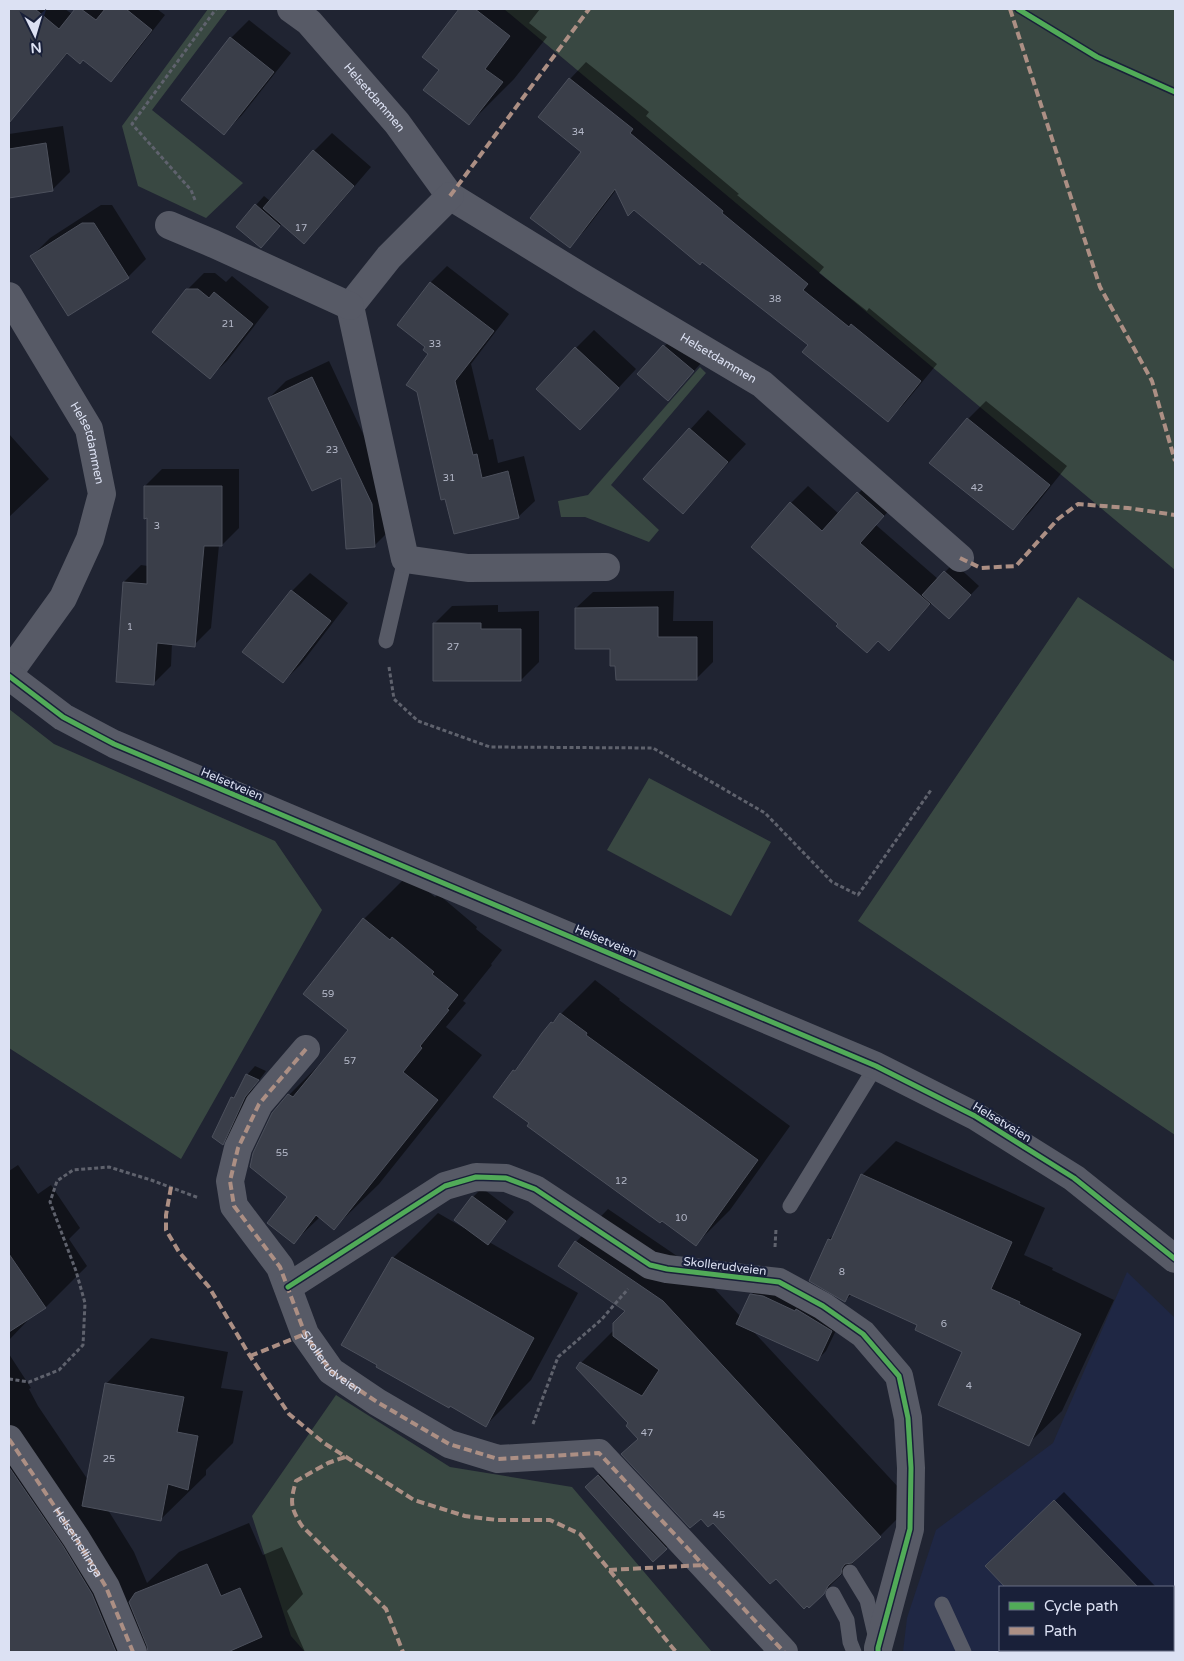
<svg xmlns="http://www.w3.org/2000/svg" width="1184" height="1661" font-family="'Varela Round',sans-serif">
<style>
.built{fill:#1f2744}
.green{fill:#394842}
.shadow{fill:#0007}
.building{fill:#3a3e49;stroke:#4c505c}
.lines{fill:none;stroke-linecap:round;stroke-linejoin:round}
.path{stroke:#5f626d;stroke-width:3;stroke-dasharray:4 2.5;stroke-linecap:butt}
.lane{stroke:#575a66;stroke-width:15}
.street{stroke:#575a66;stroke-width:28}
.quiet{stroke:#ac8f84;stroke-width:4;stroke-dasharray:8 4;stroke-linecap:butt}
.cycleway-casing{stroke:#192039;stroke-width:8}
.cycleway{stroke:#51ab58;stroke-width:5}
.labels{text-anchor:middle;stroke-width:4.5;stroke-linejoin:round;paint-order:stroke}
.number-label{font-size:10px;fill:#b4b8c8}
.street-label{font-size:12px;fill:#dce1f3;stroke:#192039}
</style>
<rect width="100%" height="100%" fill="#202432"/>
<path class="built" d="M 1127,1272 L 1175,1318 L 1175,1645 L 1173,1647 L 1173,1587 L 1000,1587 L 1000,1650 L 1170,1650 L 1168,1652 L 903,1652 L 907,1618 L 936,1530 L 1053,1443 Z"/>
<path class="green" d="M 208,9 L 228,9 L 152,110 L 243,183 L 206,218 L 138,186 L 122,126 Z
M 504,9 L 1175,9 L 1175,570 Z
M 700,367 L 706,373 L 611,485 L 659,530 L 649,542 L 585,517 L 561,517 L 558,501 L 588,495 Z
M 1078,597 L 1175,662 L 1175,1135 L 858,921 Z
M 9,709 L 54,744 L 275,841 L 322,910 L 181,1159 L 9,1048 Z
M 649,778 L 771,842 L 731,916 L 607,850 Z
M 336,1395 L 450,1467 L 572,1487 L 712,1652 L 305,1652 L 291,1636 L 252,1516 Z"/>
<path class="shadow" d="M 13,9 L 65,9 L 72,14 L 76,9 L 157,9 L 165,15 L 125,66 L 111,80 L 83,59 L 68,53 L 20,108 L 9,98 L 9,48 L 16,40 L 9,34 L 9,14 Z
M 461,9 L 540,9 L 529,23 L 547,37 L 514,79 L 469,124 L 441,70 L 424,57 Z
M 249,20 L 291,53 L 242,115 L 224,133 L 231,38 Z
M 586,62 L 649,112 L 646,116 L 739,194 L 737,195 L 824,267 L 819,273 L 867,311 L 869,308 L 937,364 L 904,404 L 887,421 L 810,344 L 616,190 L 586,229 L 570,246 L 583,152 L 570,79 Z
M 63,126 L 70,172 L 52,190 L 9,196 L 9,134 Z
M 332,133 L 371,167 L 322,224 L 304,242 L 282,223 L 269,237 L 256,205 L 264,196 L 270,201 L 314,151 Z
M 101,205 L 112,205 L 146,259 L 128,277 L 32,256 L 50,238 Z
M 447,266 L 509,314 L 471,364 L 489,440 L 493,439 L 498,463 L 524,456 L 535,501 L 518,517 L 455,532 L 429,354 L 427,347 L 398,324 L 431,282 Z
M 204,273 L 215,273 L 226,282 L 232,276 L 269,307 L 227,361 L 210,377 L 187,290 Z
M 594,330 L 636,369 L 598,410 L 576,348 Z
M 673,337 L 702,362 L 677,390 L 639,374 Z
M 329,361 L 388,487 L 391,529 L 374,546 L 342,476 L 269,398 L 286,381 Z
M 986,401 L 1067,466 L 1031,511 L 1013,529 L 968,419 Z
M 708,410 L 746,444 L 683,512 L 645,479 Z
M 9,434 L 49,479 L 9,517 Z
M 162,469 L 239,469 L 239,528 L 222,545 L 219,545 L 211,628 L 194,645 L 172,643 L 171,666 L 154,683 L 124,582 L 141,565 L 148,566 L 148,517 L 145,486 Z
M 875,476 L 900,498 L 876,525 L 938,579 L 954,563 L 979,586 L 957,609 L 932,603 L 889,649 L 878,640 L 840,624 L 791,503 L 808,486 L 839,514 Z
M 310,573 L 348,603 L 301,664 L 283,682 L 292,591 Z
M 674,591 L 673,621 L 713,621 L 713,662 L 697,678 L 617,665 L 611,648 L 576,608 L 593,592 Z
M 498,605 L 498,612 L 539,611 L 539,662 L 521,680 L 434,624 L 452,606 Z
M 408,875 L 435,897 L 438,894 L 477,927 L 476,929 L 502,950 L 491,964 L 492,965 L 463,1001 L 466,1003 L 446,1027 L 482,1055 L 379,1184 L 334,1228 L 320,1217 L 294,1242 L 289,1196 L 289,1095 L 329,1055 L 349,1029 L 364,919 Z
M 595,980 L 620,999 L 619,1000 L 790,1126 L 730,1210 L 696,1244 L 494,1097 L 552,1023 Z
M 255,1066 L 266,1071 L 254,1087 L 231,1135 L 223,1143 L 232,1098 L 238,1093 L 247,1075 Z
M 896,1141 L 1045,1208 L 1024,1255 L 1053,1268 L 1052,1270 L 1114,1300 L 1062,1411 L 1028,1444 L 963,1352 L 919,1324 L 852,1294 L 845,1301 L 829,1239 L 835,1234 L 862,1175 Z
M 18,1165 L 38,1194 L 51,1185 L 80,1228 L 69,1239 L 87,1266 L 45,1308 L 31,1317 L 9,1340 L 9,1171 Z
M 482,1188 L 514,1212 L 489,1242 L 578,1293 L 531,1380 L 486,1425 L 393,1258 L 438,1213 L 464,1228 L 473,1197 Z
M 608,1209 L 696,1269 L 741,1317 L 751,1295 L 760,1286 L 840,1322 L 826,1351 L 817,1360 L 752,1330 L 913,1503 L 823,1593 L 776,1577 L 713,1521 L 701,1517 L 623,1454 L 639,1438 L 630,1423 L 581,1363 L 614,1330 L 627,1310 L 576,1242 Z
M 151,1338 L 228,1352 L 221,1388 L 243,1391 L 233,1443 L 206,1470 L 206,1475 L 160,1520 L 108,1510 L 134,1552 L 147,1583 L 179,1552 L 249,1523 L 263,1555 L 282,1547 L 303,1594 L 287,1611 L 305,1652 L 9,1652 L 9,1354 L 31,1388 L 29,1389 L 38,1406 L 88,1480 L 106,1384 Z
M 607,1467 L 675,1540 L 666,1548 L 595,1478 Z
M 1064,1492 L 1156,1587 L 1007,1587 L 987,1566 Z
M 1024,1650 L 1112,1650 L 1110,1652 L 1021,1652 Z"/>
<path class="building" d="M 9,9 L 35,9 L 59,29 L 75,9 L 81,9 L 96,20 L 105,9 L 126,9 L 152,30 L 111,82 L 83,60 L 80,64 L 67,53 L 9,123 Z
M 459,9 L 475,9 L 510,36 L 485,69 L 503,82 L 469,125 L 423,90 L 439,70 L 422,57 Z
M 230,37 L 274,72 L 224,135 L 181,100 Z
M 569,78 L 633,129 L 630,133 L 723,211 L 722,213 L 808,284 L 803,290 L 849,327 L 851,324 L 921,381 L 888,422 L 802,352 L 808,345 L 702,262 L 700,265 L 634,210 L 628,216 L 615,189 L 570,248 L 530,218 L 581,152 L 538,117 Z
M 46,143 L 53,191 L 9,198 L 9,149 Z
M 313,150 L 354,186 L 304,244 L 263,208 Z
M 255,204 L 280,226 L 261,248 L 236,227 Z
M 82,223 L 94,223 L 129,278 L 68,316 L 30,256 Z
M 430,282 L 494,331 L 455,381 L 473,455 L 477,454 L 482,478 L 508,471 L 519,518 L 454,534 L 445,499 L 441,500 L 417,392 L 406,385 L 428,354 L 423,350 L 425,347 L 397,325 Z
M 186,289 L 198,289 L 209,298 L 214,292 L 253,324 L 210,379 L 152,332 Z
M 663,345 L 694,371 L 668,401 L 637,374 Z
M 575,347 L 619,388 L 580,430 L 536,389 Z
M 312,377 L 372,504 L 375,547 L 346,549 L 341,478 L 312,491 L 268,398 Z
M 967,418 L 1050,485 L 1013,530 L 929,463 Z
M 689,428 L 728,462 L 683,514 L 643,479 Z
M 144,486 L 222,486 L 222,546 L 204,546 L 195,647 L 157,643 L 154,685 L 116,682 L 123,582 L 147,584 L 147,518 L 144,519 Z
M 857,492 L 884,516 L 860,543 L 930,604 L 889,651 L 878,641 L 867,653 L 836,626 L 838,624 L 751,547 L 790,502 L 822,531 Z
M 944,571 L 971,595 L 949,619 L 922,595 Z
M 291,590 L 331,621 L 283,683 L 242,652 Z
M 658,607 L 658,637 L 697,637 L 697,680 L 616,680 L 615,666 L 610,666 L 610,649 L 575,649 L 575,608 Z
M 433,623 L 481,623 L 481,629 L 521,629 L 521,681 L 433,681 Z
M 363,918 L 390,940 L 392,937 L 434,972 L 432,974 L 458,995 L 447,1009 L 449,1010 L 420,1046 L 422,1048 L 403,1072 L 438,1100 L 334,1230 L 316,1215 L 294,1244 L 267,1223 L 287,1197 L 250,1167 L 253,1153 L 272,1113 L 288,1094 L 293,1097 L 348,1030 L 303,994 Z
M 560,1013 L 587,1033 L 586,1035 L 758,1160 L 696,1246 L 662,1221 L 660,1223 L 561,1151 L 527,1126 L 529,1123 L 493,1097 L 513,1070 L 515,1071 L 542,1033 L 551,1022 L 553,1023 Z
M 246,1074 L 259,1080 L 245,1097 L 223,1145 L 212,1137 L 231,1097 L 234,1098 Z
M 861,1174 L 1012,1242 L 991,1289 L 1020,1302 L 1019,1304 L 1081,1334 L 1029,1446 L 938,1405 L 962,1352 L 915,1330 L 917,1325 L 849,1294 L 845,1302 L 809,1281 L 828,1239 L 831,1240 Z
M 472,1196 L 506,1221 L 488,1245 L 454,1220 Z
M 575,1241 L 663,1301 L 881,1537 L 852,1563 L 845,1564 L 842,1568 L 841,1574 L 828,1586 L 824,1594 L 809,1608 L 807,1606 L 804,1609 L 776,1579 L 770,1584 L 713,1523 L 708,1527 L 701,1519 L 690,1528 L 621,1454 L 638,1439 L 626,1426 L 628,1423 L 576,1368 L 580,1362 L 642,1396 L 659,1370 L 613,1336 L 613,1323 L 625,1311 L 558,1266 Z
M 9,1254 L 46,1308 L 9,1332 Z
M 392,1257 L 534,1338 L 486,1427 L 450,1406 L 449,1408 L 376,1367 L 377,1365 L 341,1345 Z
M 750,1294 L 763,1296 L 795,1311 L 796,1309 L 832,1331 L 818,1361 L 736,1324 Z
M 105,1383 L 184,1397 L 177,1432 L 198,1436 L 188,1490 L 168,1484 L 161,1521 L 82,1506 Z
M 9,1467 L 63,1546 L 92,1594 L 116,1652 L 9,1652 Z
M 598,1475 L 667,1549 L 653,1562 L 585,1487 Z
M 1054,1500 L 1138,1587 L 1005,1587 L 985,1566 Z
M 207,1564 L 221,1596 L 240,1588 L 262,1637 L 228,1652 L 148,1652 L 147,1646 L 129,1602 L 135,1593 Z"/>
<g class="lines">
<path class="path" d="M 195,200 L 191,190 L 132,124 L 216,9
M 389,667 L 394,699 L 418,721 L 490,747 L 653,748 L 765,813 L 832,882 L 858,895 L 931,790
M 775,1247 L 776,1229
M 9,1379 L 29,1382 L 59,1370 L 83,1345 L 85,1303 L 76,1271 L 50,1202 L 57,1181 L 73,1170 L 109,1167 L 151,1180 L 199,1198
M 533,1424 L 558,1357 L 601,1320 L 628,1289"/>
<path class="lane" d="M 386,641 L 405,559
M 790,1206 L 876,1066
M 850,1572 L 867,1600 L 876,1639
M 833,1594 L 847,1620 L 850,1642 L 854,1652
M 942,1604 L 964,1652"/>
<g class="street">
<path id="s1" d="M 291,9 L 309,22 L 397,123 L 450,196 L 585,279 L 762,384 L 960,558"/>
<path d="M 450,196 L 389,257 L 350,306 L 405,559 L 468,568 L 606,567"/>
<path d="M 169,225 L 214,244 L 350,306"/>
<path id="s2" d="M 9,296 L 89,429 L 102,494 L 90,539 L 63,598 L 9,673"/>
<path d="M 9,676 L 63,717 L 114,744 L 876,1066 L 975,1116 L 1074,1178 L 1175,1259"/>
<path d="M 306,1049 L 259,1104 L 238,1148 L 230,1181 L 234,1206 L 280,1267 L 305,1334 L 331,1371 L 377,1402 L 449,1444 L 498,1459 L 599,1453 L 784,1652"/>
<path d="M 288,1287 L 445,1186 L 476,1177 L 506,1178 L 535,1189 L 650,1265 L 667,1269 L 779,1282 L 823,1306 L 863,1334 L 899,1376 L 908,1418 L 911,1468 L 910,1529 L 878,1648 L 878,1652"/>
<path id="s3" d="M 9,1439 L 76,1538 L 106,1587 L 133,1652"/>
</g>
<g class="quiet">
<path d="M 1010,9 L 1100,287 L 1152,381 L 1175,461"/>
<path d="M 450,196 L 589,9"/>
<path d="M 960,558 L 981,568 L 1016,566 L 1058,519 L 1078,504 L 1128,508 L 1175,515"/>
<path id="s4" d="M 306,1049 L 259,1104 L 238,1148 L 230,1181 L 234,1206 L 280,1267 L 305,1334 L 331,1371 L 377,1402 L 449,1444 L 498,1459 L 599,1453 L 784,1652"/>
<path d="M 171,1187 L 166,1215 L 166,1230 L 179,1252 L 209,1287 L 250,1356 L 289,1414 L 324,1443 L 414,1500 L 465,1516 L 497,1520 L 550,1520 L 580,1534 L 676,1652"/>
<path d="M 250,1356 L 305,1334"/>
<path d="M 9,1439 L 76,1538 L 106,1587 L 133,1652"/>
<path d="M 345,1457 L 328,1463 L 296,1481 C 290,1502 290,1507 302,1526 L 386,1609 L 403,1652"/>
<path d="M 609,1570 L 704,1565"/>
</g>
<defs>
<path id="cycleway" d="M 1018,9 L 1097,57 L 1175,92
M 9,676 L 63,717 L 114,744 L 876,1066 L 975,1116 L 1074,1178 L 1175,1259
M 288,1287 L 445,1186 L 476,1177 L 506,1178 L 535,1189 L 650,1265 L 667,1269 L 779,1282 L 823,1306 L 863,1334 L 899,1376 L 908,1418 L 911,1468 L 910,1529 L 878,1648 L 878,1652"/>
</defs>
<use href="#cycleway" class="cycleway-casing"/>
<use href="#cycleway" class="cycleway"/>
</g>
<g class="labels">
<g class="number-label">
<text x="578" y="135">34</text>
<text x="301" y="231">17</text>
<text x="775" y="302">38</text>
<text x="228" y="327">21</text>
<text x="435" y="347">33</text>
<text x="332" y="453">23</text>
<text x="449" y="481">31</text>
<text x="977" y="491">42</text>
<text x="157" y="529">3</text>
<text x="130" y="630">1</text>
<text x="453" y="650">27</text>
<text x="328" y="997">59</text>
<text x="350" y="1064">57</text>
<text x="282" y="1156">55</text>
<text x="621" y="1184">12</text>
<text x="681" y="1221">10</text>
<text x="842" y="1275">8</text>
<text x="944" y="1327">6</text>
<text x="969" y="1389">4</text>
<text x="647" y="1436">47</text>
<text x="109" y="1462">25</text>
<text x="719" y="1518">45</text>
</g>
<g class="street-label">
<text dy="4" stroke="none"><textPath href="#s1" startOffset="122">Helsetdammen</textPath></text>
<text dy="4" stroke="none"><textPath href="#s1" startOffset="560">Helsetdammen</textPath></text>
<text dy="4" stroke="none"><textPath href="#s2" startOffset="168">Helsetdammen</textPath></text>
<text transform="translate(232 784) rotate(23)" y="4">Helsetveien</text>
<text transform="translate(606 941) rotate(23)" y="4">Helsetveien</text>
<text transform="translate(1002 1122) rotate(31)" y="4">Helsetveien</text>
<text transform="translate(725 1266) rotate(7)" y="4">Skollerudveien</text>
<text dy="4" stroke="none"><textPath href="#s4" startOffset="368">Skollerudveien</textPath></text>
<text dy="4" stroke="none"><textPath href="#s3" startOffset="124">Helsethellinga</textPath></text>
</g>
</g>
<rect width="1184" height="1661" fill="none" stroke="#dce1f3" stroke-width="20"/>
<rect x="999" y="1586" width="175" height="65" fill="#192039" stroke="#676d83"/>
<rect x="1009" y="1602" width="25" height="8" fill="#51ab58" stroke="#676d83"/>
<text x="1044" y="1611" font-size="15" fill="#dce1f3">Cycle path</text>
<rect x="1009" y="1627" width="25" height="8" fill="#ac8f84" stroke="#676d83"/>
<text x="1044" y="1636" font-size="15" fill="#dce1f3">Path</text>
<g transform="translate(35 35) rotate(175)" stroke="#192039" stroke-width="4" paint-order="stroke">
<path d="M0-4L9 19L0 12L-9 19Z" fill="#dce1f3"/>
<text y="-8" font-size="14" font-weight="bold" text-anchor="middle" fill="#dce1f3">N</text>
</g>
</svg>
